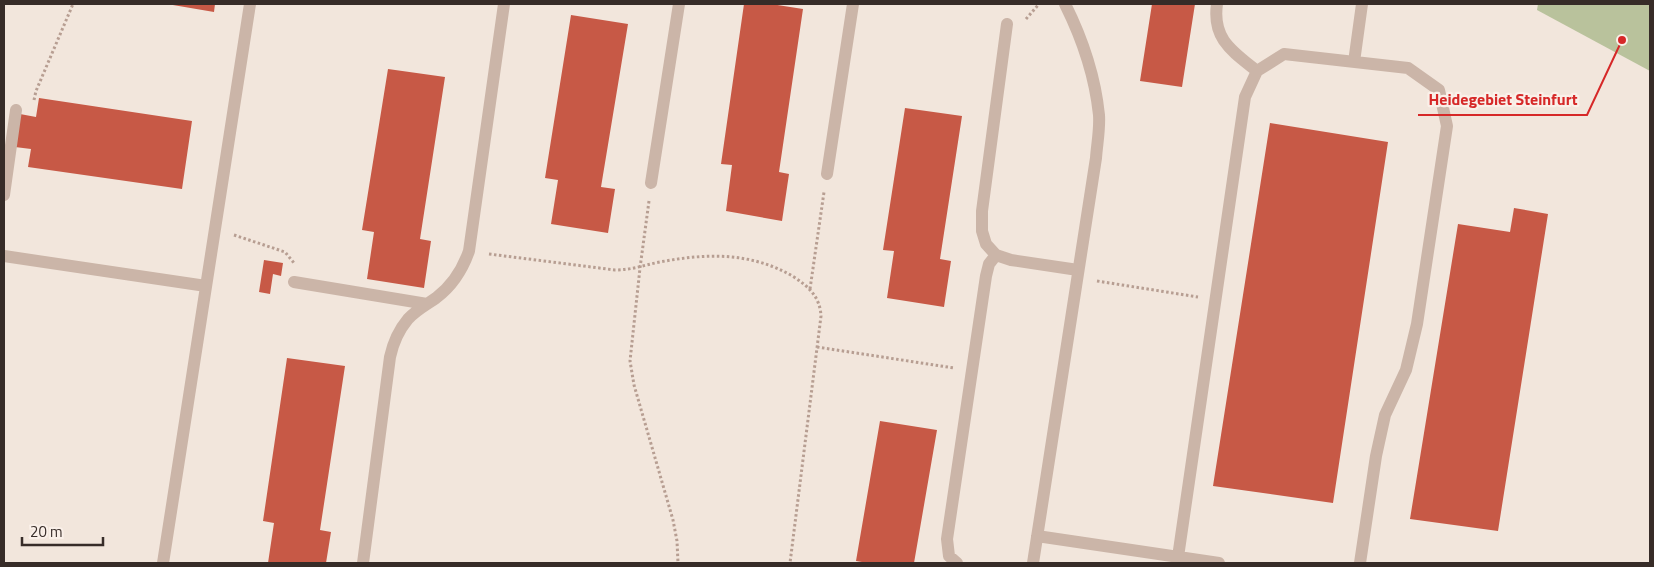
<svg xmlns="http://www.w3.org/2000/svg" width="1654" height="567" font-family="'Titillium Web',sans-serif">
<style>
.green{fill:#b9c29c}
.building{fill:#c75946}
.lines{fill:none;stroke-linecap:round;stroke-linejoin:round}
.path{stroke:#b79e92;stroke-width:3;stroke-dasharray:2.5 2.5;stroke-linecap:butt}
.service{stroke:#cbb5a8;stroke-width:12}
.leader{fill:none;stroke:#d62828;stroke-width:2}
.callout-dot{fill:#d62828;stroke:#faf0e9;stroke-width:2}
.callout-label{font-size:16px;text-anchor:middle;font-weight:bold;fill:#d62828;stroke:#faf0e9;stroke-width:4.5;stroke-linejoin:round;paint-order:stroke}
</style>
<rect width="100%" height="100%" fill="#f2e6dc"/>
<path class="green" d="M 1538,4 L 1650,4 L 1650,71 L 1537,10 Z"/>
<path class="building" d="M 167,4 L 215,4 L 214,12 Z
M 744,4 L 771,4 L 803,9 L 779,172 L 789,174 L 782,221 L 726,211 L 732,165 L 721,164 Z
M 1152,4 L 1195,4 L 1182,87 L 1140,81 Z
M 571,15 L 628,24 L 601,187 L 615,189 L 608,233 L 551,224 L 558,180 L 545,178 Z
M 388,69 L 445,77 L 420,239 L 431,241 L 424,288 L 367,279 L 374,232 L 362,230 Z
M 39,98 L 192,121 L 182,189 L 28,167 L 31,149 L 15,147 L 20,114 L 36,117 Z
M 905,108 L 962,116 L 940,259 L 951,261 L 944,307 L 887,298 L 894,251 L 883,250 Z
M 1270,123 L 1388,142 L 1333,503 L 1213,486 Z
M 1514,208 L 1548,214 L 1498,531 L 1410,519 L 1458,224 L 1510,232 Z
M 264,260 L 283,263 L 281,276 L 273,274 L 270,294 L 259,292 Z
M 287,358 L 345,366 L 320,530 L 331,532 L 326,563 L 268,563 L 274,523 L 263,521 Z
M 880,421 L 937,430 L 914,563 L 868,563 L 856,561 Z"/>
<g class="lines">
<path class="path" d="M 1026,19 L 1039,4
M 34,100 L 36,91 L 73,4
M 649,201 L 640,268 L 630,361 L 634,385 L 673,520 L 677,541 L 678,563
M 234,235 L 285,252 L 294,263
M 489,254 L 615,270 C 632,270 644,265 660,262 C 707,253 752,252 794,277 C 809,287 820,297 821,316 L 790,563
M 1097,281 L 1198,297
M 810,289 L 824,192
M 817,347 L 954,368"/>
<path class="service" d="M 1217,4 C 1212,39 1232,51 1257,71
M 1007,24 L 982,211 L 982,231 L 986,244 L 996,255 L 1011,260 L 1078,270
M 1354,62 L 1362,4
M 827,174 L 853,4
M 651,183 L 679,4
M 4,195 L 16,110
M 4,256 L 206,286
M 294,282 L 427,304
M 1037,536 L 1219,563
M 1178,557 L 1245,97 L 1257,71 L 1284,54 L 1408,68 L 1439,90 L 1447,126 L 1417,324 L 1406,370 L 1385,415 L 1376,456 L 1360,563
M 163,563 L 250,4
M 363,563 L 390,357 C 393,343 398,331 408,319 C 416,310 426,305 436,298 C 452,286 462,271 469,251 L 504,4
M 957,563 L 949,556 L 947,539 L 986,276 L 989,264 L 996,255
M 1033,563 L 1096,158 C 1097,144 1100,129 1099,115 C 1095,76 1082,38 1065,4"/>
</g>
<path class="leader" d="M1622 40L1587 115H1418"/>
<circle class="callout-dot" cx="1622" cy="40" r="5"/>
<g class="callout-label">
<text x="1503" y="105">Heidegebiet Steinfurt</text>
</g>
<rect width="1654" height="567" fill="none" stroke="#372c28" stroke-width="10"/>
<path d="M22 537v8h81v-8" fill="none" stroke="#372c28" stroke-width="2.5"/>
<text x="30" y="537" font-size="15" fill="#372c28" stroke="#faf0e9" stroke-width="4" paint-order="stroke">20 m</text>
</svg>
